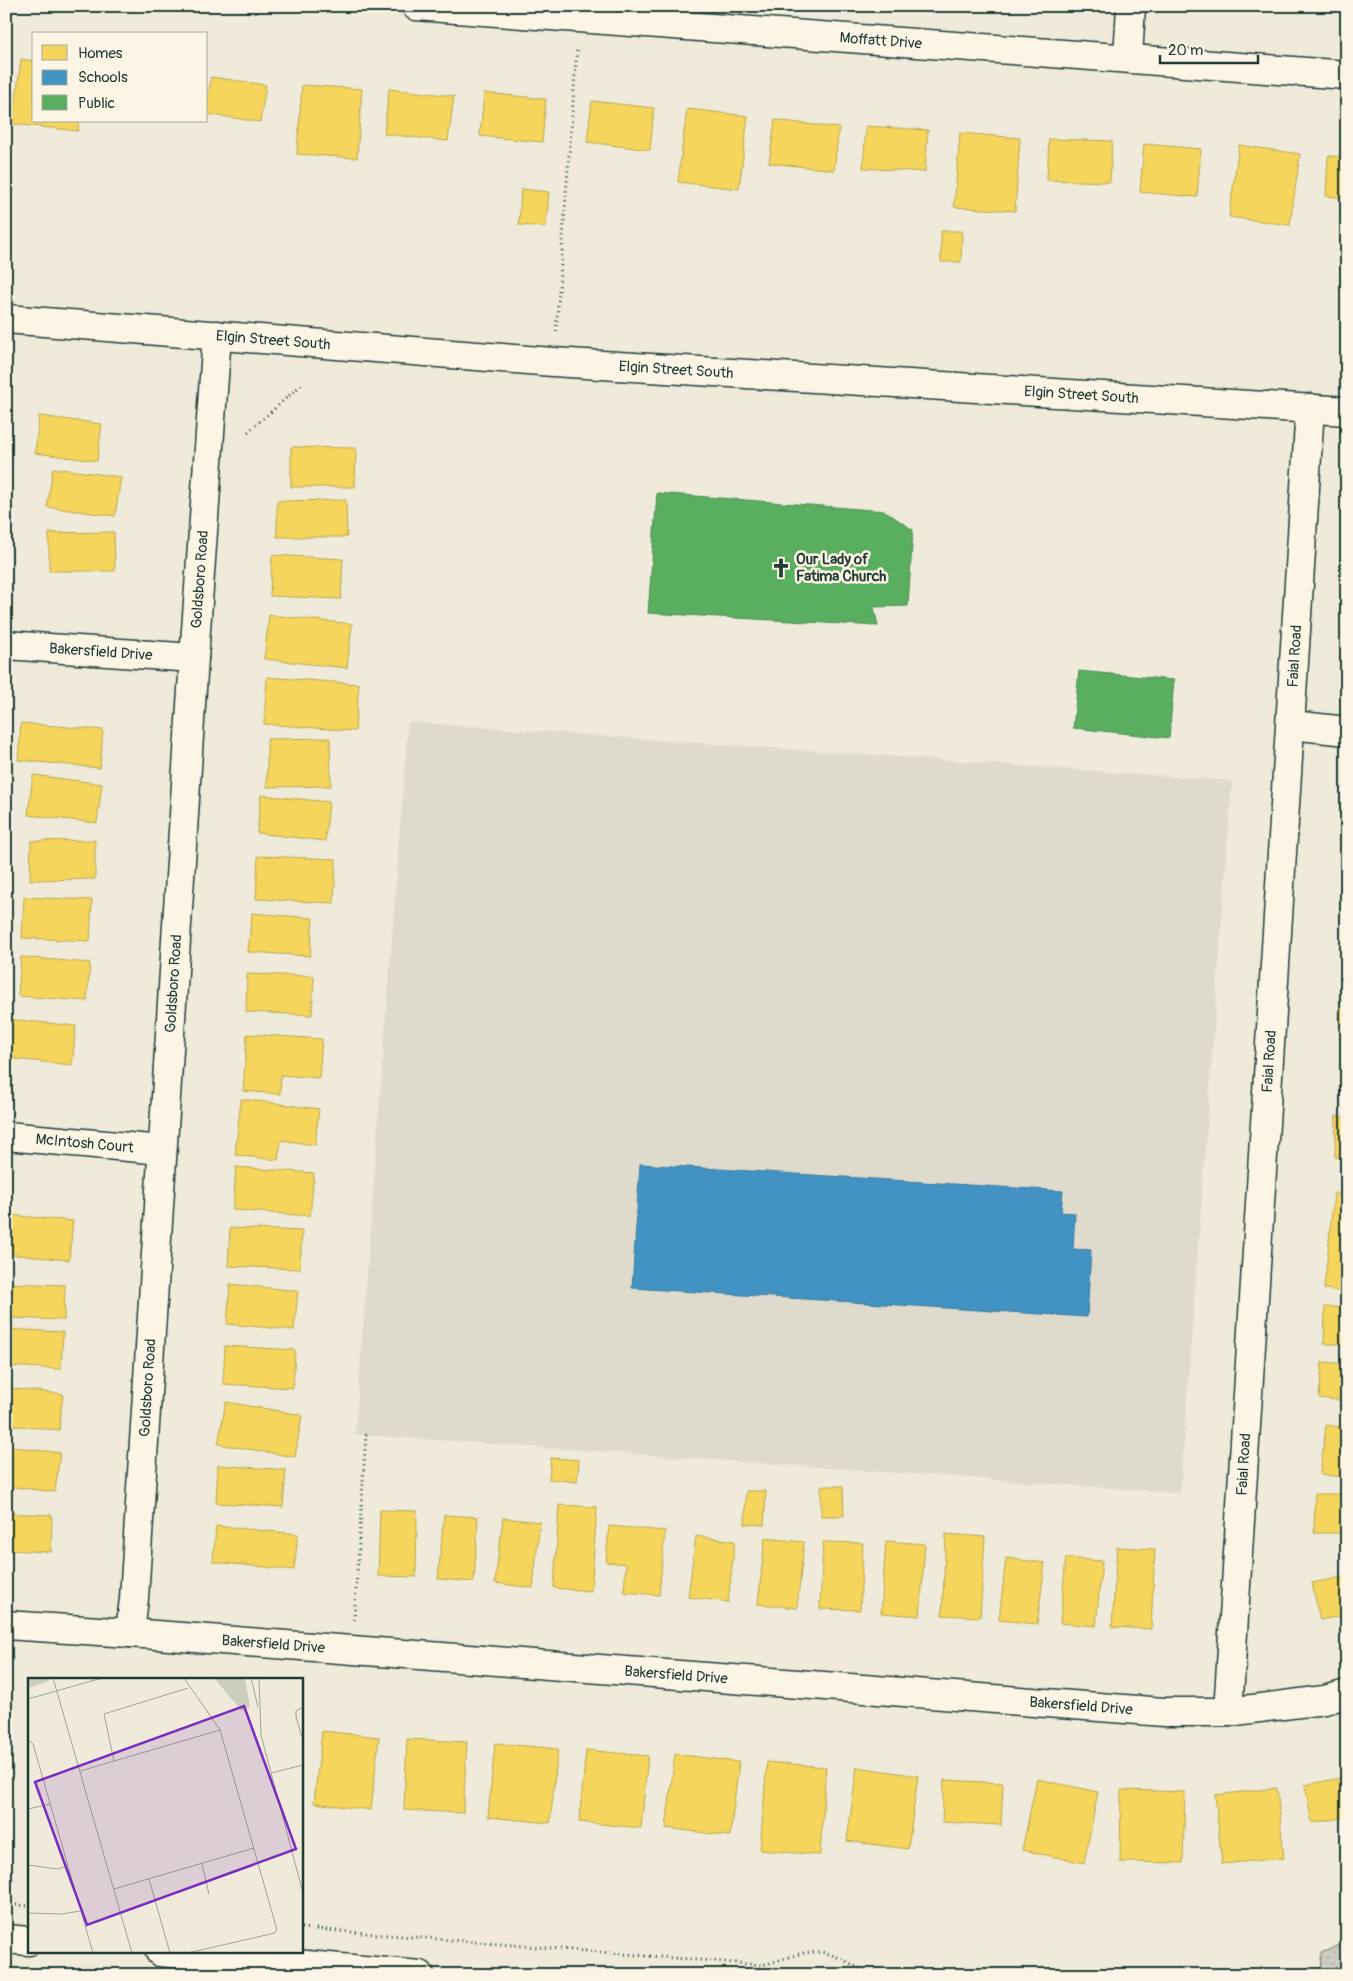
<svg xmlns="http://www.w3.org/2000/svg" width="1353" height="1981" font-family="Pangolin,sans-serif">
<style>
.built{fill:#dedbcc}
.park{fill:url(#park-dots);stroke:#76857a}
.homes{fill:#f6d55c;stroke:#b6a750}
.schools{fill:#4393c3;stroke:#387998}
.public{fill:#5aae61;stroke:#488c54}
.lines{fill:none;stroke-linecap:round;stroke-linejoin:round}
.minor-casing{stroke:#1f3d34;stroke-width:31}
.tertiary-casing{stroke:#1f3d34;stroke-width:31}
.secondary-casing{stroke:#1f3d34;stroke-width:31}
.path{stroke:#1f3d34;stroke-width:3;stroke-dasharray:1 4;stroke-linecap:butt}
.minor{stroke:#fcf5e5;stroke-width:28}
.tertiary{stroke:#fcf5e5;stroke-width:28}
.secondary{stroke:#fcf5e5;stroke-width:28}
.labels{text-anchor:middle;stroke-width:5;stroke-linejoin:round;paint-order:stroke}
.street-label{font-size:15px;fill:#1f3d34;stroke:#fcf5e5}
.poi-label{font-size:15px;font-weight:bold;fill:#1f3d34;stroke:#fcf5e5;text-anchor:start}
.inset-road{fill:none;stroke:#9ca598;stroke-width:1}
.view{fill:#7b2cbf;fill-opacity:0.15;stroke:#7b2cbf;stroke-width:2.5}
.inset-edge{fill:none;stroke:#1f3d34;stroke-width:2.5}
</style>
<defs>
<pattern id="park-dots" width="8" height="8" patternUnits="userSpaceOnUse" patternTransform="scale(1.25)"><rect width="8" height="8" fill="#cccdbf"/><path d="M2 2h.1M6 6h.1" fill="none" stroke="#afb1a5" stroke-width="1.8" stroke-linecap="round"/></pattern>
</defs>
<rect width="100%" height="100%" fill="#efeada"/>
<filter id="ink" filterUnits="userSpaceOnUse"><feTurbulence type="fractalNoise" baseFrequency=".02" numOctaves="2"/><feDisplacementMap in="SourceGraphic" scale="10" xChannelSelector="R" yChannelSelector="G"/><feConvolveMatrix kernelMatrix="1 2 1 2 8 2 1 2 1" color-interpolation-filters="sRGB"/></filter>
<g filter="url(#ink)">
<path class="built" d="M 408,722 L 1232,781 L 1180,1493 L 355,1434 Z"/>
<path class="park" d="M 1347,1942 L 1347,1975 L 1322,1975 L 1321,1953 Z"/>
<path class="homes" d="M 21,59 L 34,61 L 34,121 L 79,121 L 78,131 L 13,124 Z
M 211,77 L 266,85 L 260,122 L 206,114 Z
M 302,85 L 362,89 L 357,158 L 297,154 Z
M 389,89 L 454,96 L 448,141 L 384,134 Z
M 484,93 L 546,99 L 542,142 L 480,136 Z
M 592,101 L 654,108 L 650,150 L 587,142 Z
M 687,109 L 748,116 L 739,189 L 678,182 Z
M 775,120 L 839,128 L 834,170 L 769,163 Z
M 866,126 L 928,130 L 925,172 L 863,168 Z
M 960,133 L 1020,138 L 1015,211 L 954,207 Z
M 1049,139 L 1112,141 L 1110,182 L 1047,180 Z
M 1144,144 L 1201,149 L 1197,197 L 1140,192 Z
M 1239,145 L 1300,154 L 1290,225 L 1229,217 Z
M 1328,156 L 1347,157 L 1347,198 L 1326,196 Z
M 521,189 L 549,192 L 546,227 L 519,225 Z
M 941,231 L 962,231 L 961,262 L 941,262 Z
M 39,416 L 102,424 L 97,461 L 35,453 Z
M 291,447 L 356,448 L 355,487 L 291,487 Z
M 53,468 L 121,477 L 115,516 L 47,507 Z
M 346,500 L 347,537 L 277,537 L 277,501 Z
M 114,532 L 115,571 L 49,571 L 49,533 Z
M 272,555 L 343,559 L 341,599 L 270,596 Z
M 269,615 L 352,624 L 347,668 L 264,659 Z
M 267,677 L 359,684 L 355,731 L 264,724 Z
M 21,723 L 103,730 L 100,768 L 18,760 Z
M 330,738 L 331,786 L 267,787 L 267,739 Z
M 33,775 L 102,784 L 97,823 L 28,815 Z
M 261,795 L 329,802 L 325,841 L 257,833 Z
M 95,840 L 95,879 L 30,880 L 31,841 Z
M 258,856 L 336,859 L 334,903 L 256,899 Z
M 24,897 L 92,900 L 90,941 L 22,938 Z
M 252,913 L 313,918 L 310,956 L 248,952 Z
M 1344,928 L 1347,928 L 1347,966 L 1343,966 Z
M 21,957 L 90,963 L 87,1001 L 18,996 Z
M 247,974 L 314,976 L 312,1015 L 246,1012 Z
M 1344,985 L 1347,985 L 1347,1024 L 1339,1023 Z
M 7,1019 L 76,1026 L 72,1065 L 6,1058 Z
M 247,1034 L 322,1039 L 319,1078 L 281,1075 L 280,1094 L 243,1091 Z
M 1343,1048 L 1347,1048 L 1347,1093 L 1342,1093 Z
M 241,1099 L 319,1109 L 315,1145 L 281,1140 L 278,1160 L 235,1155 Z
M 1336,1116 L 1347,1117 L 1347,1158 L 1335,1157 Z
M 236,1167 L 314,1173 L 310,1216 L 233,1210 Z
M 1334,1193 L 1347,1195 L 1347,1292 L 1324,1289 Z
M 9,1215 L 73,1221 L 69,1260 L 6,1254 Z
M 230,1228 L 302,1231 L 300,1269 L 228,1266 Z
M 6,1283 L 65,1285 L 64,1320 L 6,1318 Z
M 230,1284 L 298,1291 L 294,1330 L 227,1324 Z
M 1325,1307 L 1347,1307 L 1347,1344 L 1324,1344 Z
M 6,1329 L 63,1332 L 61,1369 L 6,1366 Z
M 225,1346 L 295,1350 L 293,1388 L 223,1384 Z
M 1322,1362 L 1347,1364 L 1347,1401 L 1319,1398 Z
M 6,1388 L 63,1394 L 59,1430 L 6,1425 Z
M 226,1402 L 302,1415 L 295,1457 L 218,1444 Z
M 1326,1425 L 1347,1428 L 1347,1478 L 1320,1474 Z
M 6,1446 L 60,1453 L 55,1492 L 6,1486 Z
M 551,1458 L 579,1460 L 577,1482 L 549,1479 Z
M 218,1465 L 286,1470 L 283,1507 L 216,1503 Z
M 821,1486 L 843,1486 L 844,1516 L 821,1516 Z
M 746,1491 L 766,1491 L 764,1525 L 745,1524 Z
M 1315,1494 L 1347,1494 L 1347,1533 L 1314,1533 Z
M 559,1505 L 597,1507 L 591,1591 L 554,1588 Z
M 380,1510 L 417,1511 L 416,1577 L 378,1576 Z
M 6,1513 L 52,1515 L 51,1552 L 6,1550 Z
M 444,1515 L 478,1517 L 474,1582 L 438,1579 Z
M 503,1518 L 540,1522 L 533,1588 L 495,1583 Z
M 216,1526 L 298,1534 L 294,1570 L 213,1562 Z
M 609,1526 L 665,1531 L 659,1595 L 624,1592 L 626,1564 L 606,1562 Z
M 946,1534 L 985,1537 L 980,1617 L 942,1615 Z
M 696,1536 L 735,1541 L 728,1602 L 688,1597 Z
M 765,1538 L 804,1542 L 797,1608 L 758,1604 Z
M 886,1541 L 925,1544 L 920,1616 L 881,1613 Z
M 823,1542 L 863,1543 L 860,1610 L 820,1609 Z
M 1117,1547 L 1155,1549 L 1151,1629 L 1112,1627 Z
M 1006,1558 L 1045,1563 L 1037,1624 L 999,1620 Z
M 1066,1558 L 1102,1561 L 1096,1626 L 1060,1623 Z
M 1347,1576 L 1347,1615 L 1320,1620 L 1312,1583 Z
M 322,1731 L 379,1737 L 371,1810 L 314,1803 Z
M 407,1739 L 467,1742 L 463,1813 L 404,1810 Z
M 495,1743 L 558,1749 L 550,1823 L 488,1817 Z
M 586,1750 L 648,1756 L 641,1828 L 579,1822 Z
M 675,1754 L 739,1762 L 730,1836 L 666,1828 Z
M 767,1762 L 826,1767 L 820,1855 L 760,1850 Z
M 857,1767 L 918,1776 L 908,1849 L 847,1841 Z
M 1347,1777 L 1347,1817 L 1312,1823 L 1305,1785 Z
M 1037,1779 L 1098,1792 L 1084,1863 L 1022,1850 Z
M 944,1780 L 1003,1783 L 1001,1825 L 942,1822 Z
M 1277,1788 L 1284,1858 L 1222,1864 L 1215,1795 Z
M 1121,1790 L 1185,1792 L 1183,1863 L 1120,1862 Z"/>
<path class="schools" d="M 640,1164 L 1063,1191 L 1061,1212 L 1075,1213 L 1073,1249 L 1091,1250 L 1087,1317 L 632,1288 Z"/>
<path class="public" d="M 657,493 L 885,511 L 913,530 L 908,606 L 874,607 L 878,626 L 648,613 Z
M 1079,671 L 1174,680 L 1169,738 L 1073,728 Z"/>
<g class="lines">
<defs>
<g id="minor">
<path id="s1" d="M 416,6 L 1347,75"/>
<path d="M 1128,58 L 1131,6"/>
<path id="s2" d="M 6,645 L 194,658"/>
<path d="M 1291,725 L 1347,731"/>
<path id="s3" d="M 6,1136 L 162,1150"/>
<path id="s4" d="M 6,1625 L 130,1633 L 1164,1712 L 1228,1712 L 1324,1700 L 1347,1694"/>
<path id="s5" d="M 130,1633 L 134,1598 L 194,658 L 217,335"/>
<path id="s6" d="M 1228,1712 L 1310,408"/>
</g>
<g id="tertiary">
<path id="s7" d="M 6,319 L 553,362 L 1347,411"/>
</g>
<path id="secondary" d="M 6,1939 L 29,1941
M 160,1952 L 420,1975"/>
</defs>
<use href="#minor" class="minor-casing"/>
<use href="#tertiary" class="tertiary-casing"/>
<use href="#secondary" class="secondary-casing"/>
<path class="path" d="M 556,331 L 577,48
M 248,432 L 301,385
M 354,1620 L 366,1434
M 6,1904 L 29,1906
M 301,1928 L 761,1965 C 783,1961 803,1948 826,1953 C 846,1958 860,1973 881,1975
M 6,1974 L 12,1975"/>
<use href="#minor" class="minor"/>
<use href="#tertiary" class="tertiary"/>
<use href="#secondary" class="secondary"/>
</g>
</g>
<defs>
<symbol id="church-bare" viewBox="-9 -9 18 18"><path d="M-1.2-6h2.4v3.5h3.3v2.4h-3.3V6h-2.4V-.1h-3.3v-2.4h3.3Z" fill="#1f3d34" stroke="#fcf5e5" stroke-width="2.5" paint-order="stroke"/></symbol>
</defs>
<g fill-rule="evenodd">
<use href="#church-bare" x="767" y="554" width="28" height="28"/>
</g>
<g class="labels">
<g class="street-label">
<text dy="5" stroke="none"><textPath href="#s1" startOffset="466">Moffatt Drive</textPath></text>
<text dy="5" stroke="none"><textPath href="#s7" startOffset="268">Elgin Street South</textPath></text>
<text dy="5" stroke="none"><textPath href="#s7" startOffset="672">Elgin Street South</textPath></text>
<text dy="5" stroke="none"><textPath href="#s7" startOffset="1078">Elgin Street South</textPath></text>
<text dy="5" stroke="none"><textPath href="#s5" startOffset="1056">Goldsboro Road</textPath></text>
<text dy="5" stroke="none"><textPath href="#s2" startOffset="95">Bakersfield Drive</textPath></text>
<text dy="5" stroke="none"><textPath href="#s6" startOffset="1058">Faial Road</textPath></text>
<text dy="5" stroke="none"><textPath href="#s5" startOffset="651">Goldsboro Road</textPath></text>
<text dy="5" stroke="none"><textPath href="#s6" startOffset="652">Faial Road</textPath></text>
<text dy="5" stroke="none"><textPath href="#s3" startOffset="79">McIntosh Court</textPath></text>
<text dy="5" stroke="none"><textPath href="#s5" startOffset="246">Goldsboro Road</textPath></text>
<text dy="5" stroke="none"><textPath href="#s6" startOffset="248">Faial Road</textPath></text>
<text dy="5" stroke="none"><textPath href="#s4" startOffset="268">Bakersfield Drive</textPath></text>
<text dy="5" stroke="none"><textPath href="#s4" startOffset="672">Bakersfield Drive</textPath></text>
<text dy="5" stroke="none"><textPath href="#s4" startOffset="1078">Bakersfield Drive</textPath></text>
</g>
<g class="poi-label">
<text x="796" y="564">Our Lady of<tspan x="796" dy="17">Fatima Church</tspan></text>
</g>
</g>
<g transform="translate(28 1678)">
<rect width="275" height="275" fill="#efeada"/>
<path d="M 0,0 L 20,0 L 21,3 L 0,10 ZM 186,0 L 217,0 L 222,29 L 214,33 Z" fill="#cccdbf"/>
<path class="inset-road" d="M 25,0 L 104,275M 156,0 L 192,52 L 249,252 L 247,255 L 160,275M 223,0 L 230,29M 231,0 L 233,57 L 275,215M 0,21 L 74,0M 275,29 L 268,33 L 268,39 L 275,62M 0,61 L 5,66 L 65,275M 86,83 L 76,36 L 160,10M 52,93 L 192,52M 243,95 L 275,87M 0,131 L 22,126M 174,186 L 181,216M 0,187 L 29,191 L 39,188M 121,201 L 142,275M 86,211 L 226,170M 0,235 L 34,236 L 52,233"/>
<path class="view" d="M 216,28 L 268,171 L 59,247 L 7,104 Z"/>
<rect width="275" height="275" class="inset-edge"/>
</g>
<rect width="1353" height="1981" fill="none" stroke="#fcf5e5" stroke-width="25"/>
<rect x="12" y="12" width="1328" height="1956" fill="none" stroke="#1f3d34" stroke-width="2" filter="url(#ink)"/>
<rect x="32" y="32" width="175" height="90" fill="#fcf5e5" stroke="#a4ab9e"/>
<rect x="42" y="45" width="25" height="15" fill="#f6d55c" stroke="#a4ab9e"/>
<text x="78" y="58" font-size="15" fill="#1f3d34">Homes</text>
<rect x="42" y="70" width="25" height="15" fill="#4393c3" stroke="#a4ab9e"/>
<text x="78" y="82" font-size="15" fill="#1f3d34">Schools</text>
<rect x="42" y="95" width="25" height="15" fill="#5aae61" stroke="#a4ab9e"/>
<text x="78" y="108" font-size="15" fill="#1f3d34">Public</text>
<path d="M1160 55v8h98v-8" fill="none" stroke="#1f3d34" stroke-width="2.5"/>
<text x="1168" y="55" font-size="15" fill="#1f3d34" stroke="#fcf5e5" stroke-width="4" paint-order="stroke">20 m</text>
</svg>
